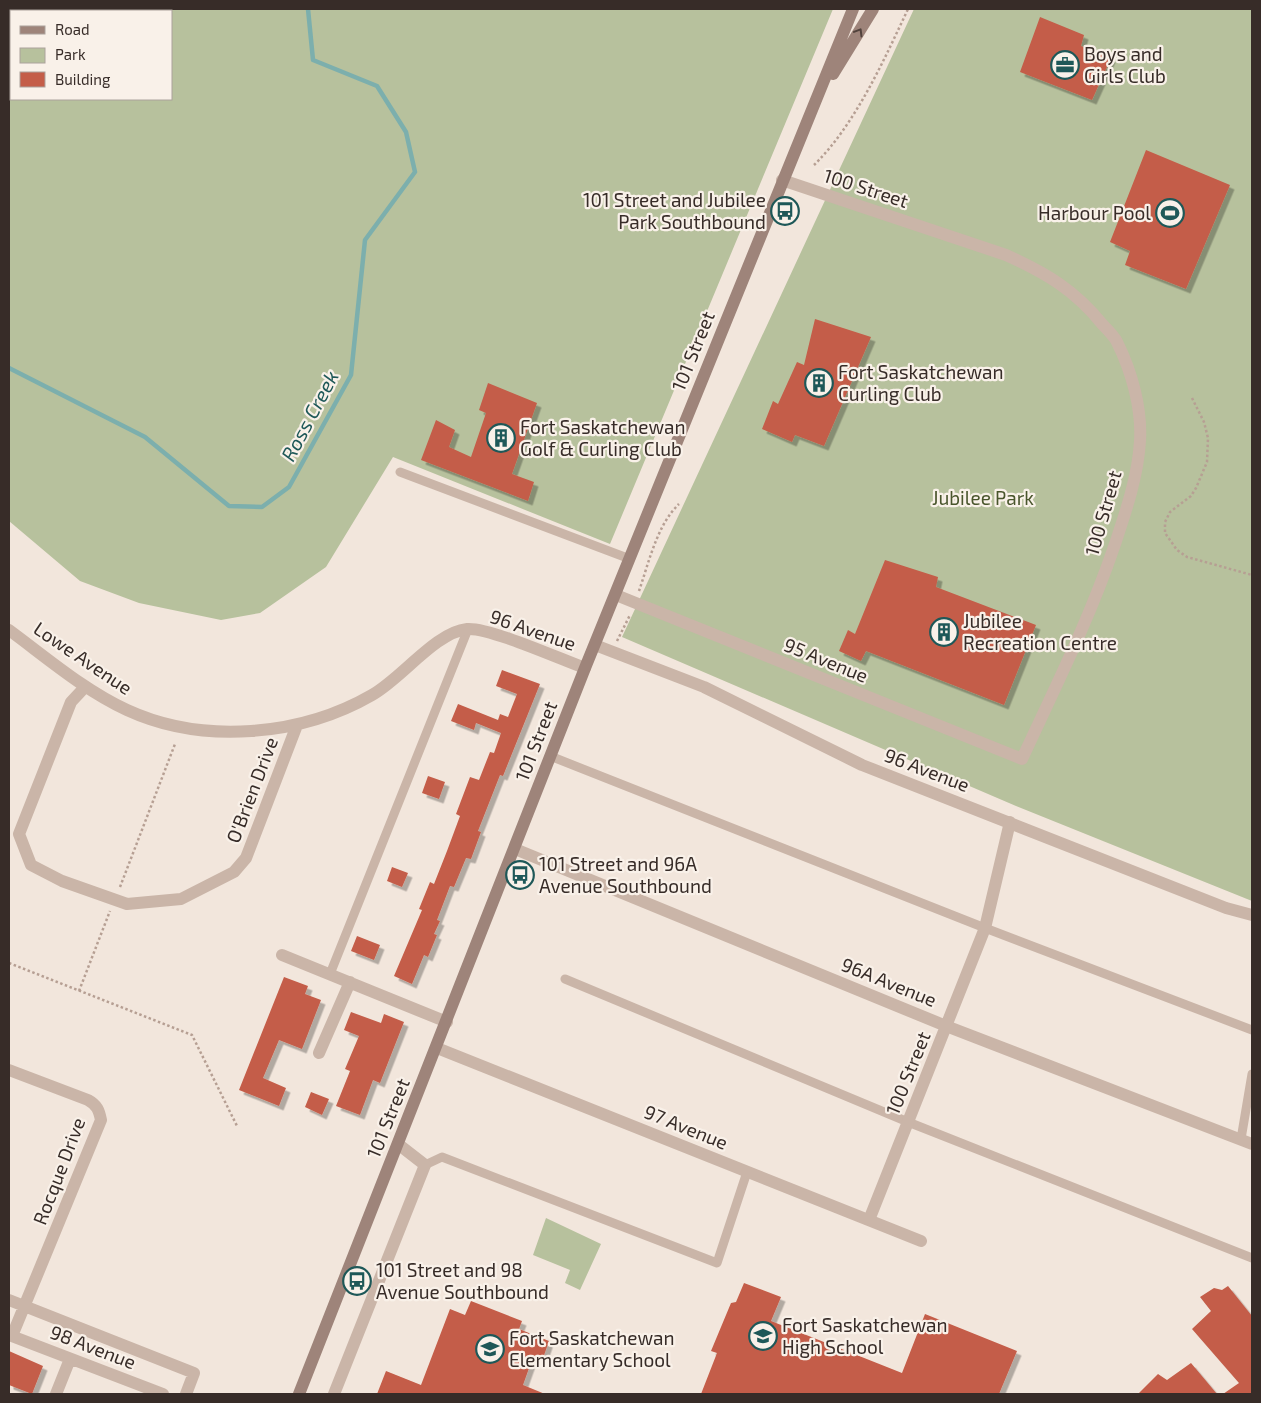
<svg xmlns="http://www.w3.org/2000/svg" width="1261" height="1403" font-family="'Exo 2',sans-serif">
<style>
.green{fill:#b7c19d;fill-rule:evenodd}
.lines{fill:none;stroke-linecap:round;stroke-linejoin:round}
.stream{stroke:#7cafad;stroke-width:4.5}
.building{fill:#c45d48;filter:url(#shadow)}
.path{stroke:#b69f93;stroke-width:2.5;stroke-dasharray:2.5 2.5;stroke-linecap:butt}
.lane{stroke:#cab5a8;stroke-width:9}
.street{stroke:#cab5a8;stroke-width:12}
.secondary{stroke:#9e847a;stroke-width:12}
.oneway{stroke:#51423c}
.labels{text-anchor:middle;stroke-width:4.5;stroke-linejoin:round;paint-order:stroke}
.poi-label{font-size:19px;fill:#372c28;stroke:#f9f1e9;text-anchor:start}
.street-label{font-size:19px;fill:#372c28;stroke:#f9f1e9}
.park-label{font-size:19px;fill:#49552c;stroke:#f9f1e9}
.water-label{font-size:20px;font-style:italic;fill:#1e5858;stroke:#f9f1e9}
</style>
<defs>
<filter id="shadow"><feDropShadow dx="4.5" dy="4.5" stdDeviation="0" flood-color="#0004"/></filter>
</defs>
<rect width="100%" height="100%" fill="#f2e6dc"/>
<path class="green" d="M 9,9 L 833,9 L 610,544 L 393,457 L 326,567 L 260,613 L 221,620 L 139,603 L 80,581 L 9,521 ZM 11,11 L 171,11 L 171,99 L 11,99 Z
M 914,9 L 1252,9 L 1252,901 L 1016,806 L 622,637 Z
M 546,1218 L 601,1244 L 580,1290 L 565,1283 L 570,1270 L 533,1255 Z"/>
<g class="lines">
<path class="stream" d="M 9,368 L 145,437 L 229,506 L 262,507 L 289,487 L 351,375 L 365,240 L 415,172 L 406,132 L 377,86 L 313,60 L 308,9"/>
</g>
<path class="building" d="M 1040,17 L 1084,35 L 1081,46 L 1111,58 L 1092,100 L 1020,72 Z
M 1146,150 L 1230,185 L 1186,289 L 1125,265 L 1130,251 L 1110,242 Z
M 815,319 L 871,337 L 824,446 L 795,435 L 792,442 L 762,429 L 773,401 L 778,404 L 797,362 L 804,365 Z
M 488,383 L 537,403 L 512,474 L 534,482 L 528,501 L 421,460 L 436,420 L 455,430 L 449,447 L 471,457 L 486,413 L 479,410 Z
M 885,560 L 938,577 L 936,587 L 1036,625 L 1004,705 L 866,651 L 861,661 L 839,651 L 848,630 L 855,634 Z
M 502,670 L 540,684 L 503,776 L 500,775 L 478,831 L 481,832 L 471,859 L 466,858 L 454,887 L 450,886 L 437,920 L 440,921 L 434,934 L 437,935 L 428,957 L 424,955 L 412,984 L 394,976 L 422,910 L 419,909 L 430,882 L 434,884 L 447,851 L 460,816 L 456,814 L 470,777 L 479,780 L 490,752 L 494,753 L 501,733 L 476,723 L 474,730 L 451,721 L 458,704 L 498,720 L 500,714 L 508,717 L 517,694 L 496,686 Z
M 428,776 L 445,782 L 439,799 L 422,793 Z
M 392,867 L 408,873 L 402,887 L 387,881 Z
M 357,936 L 380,945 L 374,960 L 351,951 Z
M 284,977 L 308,986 L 305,994 L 321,1000 L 302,1049 L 279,1040 L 263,1078 L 286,1088 L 279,1106 L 239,1090 Z
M 351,1012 L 381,1023 L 384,1014 L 404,1022 L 380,1083 L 373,1080 L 360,1115 L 336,1106 L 350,1071 L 345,1069 L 359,1036 L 344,1030 Z
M 311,1092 L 329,1099 L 322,1115 L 305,1107 Z
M 744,1283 L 781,1297 L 771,1321 L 902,1373 L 925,1314 L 1017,1351 L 999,1394 L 701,1394 L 717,1353 L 711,1351 L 731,1303 L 736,1302 Z
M 1228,1286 L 1252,1316 L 1252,1394 L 1223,1394 L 1239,1383 L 1192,1329 L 1211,1311 L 1200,1297 L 1214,1288 L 1222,1290 Z
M 471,1301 L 522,1321 L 519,1329 L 549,1341 L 542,1361 L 533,1357 L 523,1385 L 545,1394 L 377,1394 L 386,1371 L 421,1385 L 450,1309 L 465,1315 Z
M 9,1351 L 43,1366 L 32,1394 L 9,1385 Z
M 1191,1363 L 1217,1394 L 1138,1394 L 1158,1374 L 1167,1380 Z"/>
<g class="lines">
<path class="path" d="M 814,165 C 855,125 884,60 908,9
M 1192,398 L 1204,422 L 1208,438 L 1207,462 L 1196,488 L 1191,496 L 1170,512 L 1165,522 L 1165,533 L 1177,550 L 1187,557 L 1252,575
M 639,591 C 649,562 657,525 679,504
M 617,641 L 630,615
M 120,887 L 175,744
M 9,963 L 192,1035 L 237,1126
M 79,991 L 110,911"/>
<path class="lane" d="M 400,472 L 630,559
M 550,756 L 985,928 L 1252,1030
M 330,974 L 468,629
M 565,979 L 908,1122 L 1252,1258
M 1241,1139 L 1252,1074
M 425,1165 L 442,1157 L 717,1263 L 747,1172"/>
<path class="street" d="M 616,595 L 1022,759 C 1055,688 1090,618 1115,544 C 1126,511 1138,476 1140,441 C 1142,409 1132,372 1117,342 C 1114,336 1108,330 1103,325 C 1075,290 1046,273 1006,255 L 782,180
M 9,630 C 47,658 84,690 127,710 C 203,745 301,736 372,695 C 401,679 436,632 467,629 C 489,627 560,659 585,668
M 595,645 L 704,687 L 862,765 L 1226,908 L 1252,915
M 85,687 L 71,702 L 19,834 L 31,865 L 62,881 L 127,904 L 181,899 L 234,872 L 246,858 L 297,725
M 515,849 L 946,1026 L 1252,1144
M 282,955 L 447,1022
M 437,1048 L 921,1241
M 319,1053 L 350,982
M 9,1070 L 88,1100 C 97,1105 99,1110 101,1120 L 12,1336
M 869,1220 L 985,928 L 1010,822
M 9,1300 L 194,1373 L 186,1394
M 9,1335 L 163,1394
M 56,1394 L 70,1359
M 334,1394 L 425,1165 L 398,1144"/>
<path class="secondary" d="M 833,74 L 873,9
M 299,1394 L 585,668 L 853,9"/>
</g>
<defs><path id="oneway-chevron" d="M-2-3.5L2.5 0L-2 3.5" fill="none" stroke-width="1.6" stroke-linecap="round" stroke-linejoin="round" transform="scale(1.25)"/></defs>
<use class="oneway" href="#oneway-chevron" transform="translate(859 32) rotate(-59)"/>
<defs>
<symbol id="office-ring" viewBox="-11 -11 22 22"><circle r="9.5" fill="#f9f1e9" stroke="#1e5858" stroke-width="1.5"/><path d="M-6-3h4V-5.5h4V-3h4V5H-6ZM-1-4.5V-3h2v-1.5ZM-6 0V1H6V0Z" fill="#1e5858"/></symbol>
<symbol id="bus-ring" viewBox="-11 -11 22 22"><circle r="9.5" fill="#f9f1e9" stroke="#1e5858" stroke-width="1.5"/><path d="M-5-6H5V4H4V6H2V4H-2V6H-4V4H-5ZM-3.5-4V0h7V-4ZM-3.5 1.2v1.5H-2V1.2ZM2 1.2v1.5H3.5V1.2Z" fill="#1e5858"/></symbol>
<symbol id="stadium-ring" viewBox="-11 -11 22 22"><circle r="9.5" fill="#f9f1e9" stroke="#1e5858" stroke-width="1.5"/><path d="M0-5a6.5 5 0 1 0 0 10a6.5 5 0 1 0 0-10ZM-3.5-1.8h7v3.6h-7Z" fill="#1e5858"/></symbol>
<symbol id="building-ring" viewBox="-11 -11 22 22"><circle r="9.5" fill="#f9f1e9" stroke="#1e5858" stroke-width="1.5"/><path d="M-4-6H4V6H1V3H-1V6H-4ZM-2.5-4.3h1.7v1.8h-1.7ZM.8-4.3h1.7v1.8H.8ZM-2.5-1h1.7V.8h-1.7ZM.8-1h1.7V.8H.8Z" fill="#1e5858"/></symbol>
<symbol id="school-ring" viewBox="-11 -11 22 22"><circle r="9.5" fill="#f9f1e9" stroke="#1e5858" stroke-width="1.5"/><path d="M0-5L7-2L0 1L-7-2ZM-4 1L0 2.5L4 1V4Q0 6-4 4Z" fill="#1e5858"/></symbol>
</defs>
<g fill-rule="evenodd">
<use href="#office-ring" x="1049" y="49" width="32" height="32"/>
<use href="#bus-ring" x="769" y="195" width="32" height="32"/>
<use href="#stadium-ring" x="1154" y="197" width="32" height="32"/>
<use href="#building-ring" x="803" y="367" width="32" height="32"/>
<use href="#building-ring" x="485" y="422" width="32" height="32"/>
<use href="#building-ring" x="928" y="616" width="32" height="32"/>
<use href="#bus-ring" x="504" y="859" width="32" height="32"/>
<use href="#bus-ring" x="341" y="1265" width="32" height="32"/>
<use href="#school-ring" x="747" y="1320" width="32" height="32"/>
<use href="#school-ring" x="474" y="1333" width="32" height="32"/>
</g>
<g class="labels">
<g class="poi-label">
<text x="1084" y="61">Boys and<tspan x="1084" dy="22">Girls Club</tspan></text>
<text x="766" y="207" text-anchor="end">101 Street and Jubilee<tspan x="766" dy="22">Park Southbound</tspan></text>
<text x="1151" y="220" text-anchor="end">Harbour Pool</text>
<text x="838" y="379">Fort Saskatchewan<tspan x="838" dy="22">Curling Club</tspan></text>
<text x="520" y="434">Fort Saskatchewan<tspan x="520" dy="22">Golf &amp; Curling Club</tspan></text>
<text x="963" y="628">Jubilee<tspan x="963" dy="22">Recreation Centre</tspan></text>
<text x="539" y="871">101 Street and 96A<tspan x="539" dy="22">Avenue Southbound</tspan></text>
<text x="376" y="1277">101 Street and 98<tspan x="376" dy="22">Avenue Southbound</tspan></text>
<text x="782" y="1332">Fort Saskatchewan<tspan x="782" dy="22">High School</tspan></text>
<text x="509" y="1345">Fort Saskatchewan<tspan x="509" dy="22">Elementary School</tspan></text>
</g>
<g class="street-label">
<text transform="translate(866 188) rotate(18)" y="7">100 Street</text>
<text transform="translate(693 351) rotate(-68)" y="7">101 Street</text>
<text transform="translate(1103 513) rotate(-74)" y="7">100 Street</text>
<text transform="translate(533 630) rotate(19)" y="7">96 Avenue</text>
<text transform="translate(83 658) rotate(34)" y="7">Lowe Avenue</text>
<text transform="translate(826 660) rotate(22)" y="7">95 Avenue</text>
<text transform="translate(536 741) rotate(-69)" y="7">101 Street</text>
<text transform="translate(927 770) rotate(21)" y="7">96 Avenue</text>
<text transform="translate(252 790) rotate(-69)" y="7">O'Brien Drive</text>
<text transform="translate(889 982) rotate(22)" y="7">96A Avenue</text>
<text transform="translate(908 1073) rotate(-68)" y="7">100 Street</text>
<text transform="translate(388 1118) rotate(-68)" y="7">101 Street</text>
<text transform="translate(686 1127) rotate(22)" y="7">97 Avenue</text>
<text transform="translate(59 1171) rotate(-69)" y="7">Rocque Drive</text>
<text transform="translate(93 1347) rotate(21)" y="7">98 Avenue</text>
</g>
<g class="park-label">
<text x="983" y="505">Jubilee Park</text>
</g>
<g class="water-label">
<text transform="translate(310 416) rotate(-62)" y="7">Ross Creek</text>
</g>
</g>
<rect width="1261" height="1403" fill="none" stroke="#372c28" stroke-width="20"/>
<rect x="10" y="10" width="162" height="90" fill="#f9f1e9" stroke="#aba29c"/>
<rect x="20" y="26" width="25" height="8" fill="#9e847a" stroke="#aba29c"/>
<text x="55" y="35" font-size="15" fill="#372c28">Road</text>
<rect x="20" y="48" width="25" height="15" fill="#b7c19d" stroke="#aba29c"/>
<text x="55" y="60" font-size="15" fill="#372c28">Park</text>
<rect x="20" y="72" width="25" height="15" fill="#c45d48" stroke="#aba29c"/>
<text x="55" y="85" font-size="15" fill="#372c28">Building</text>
</svg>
